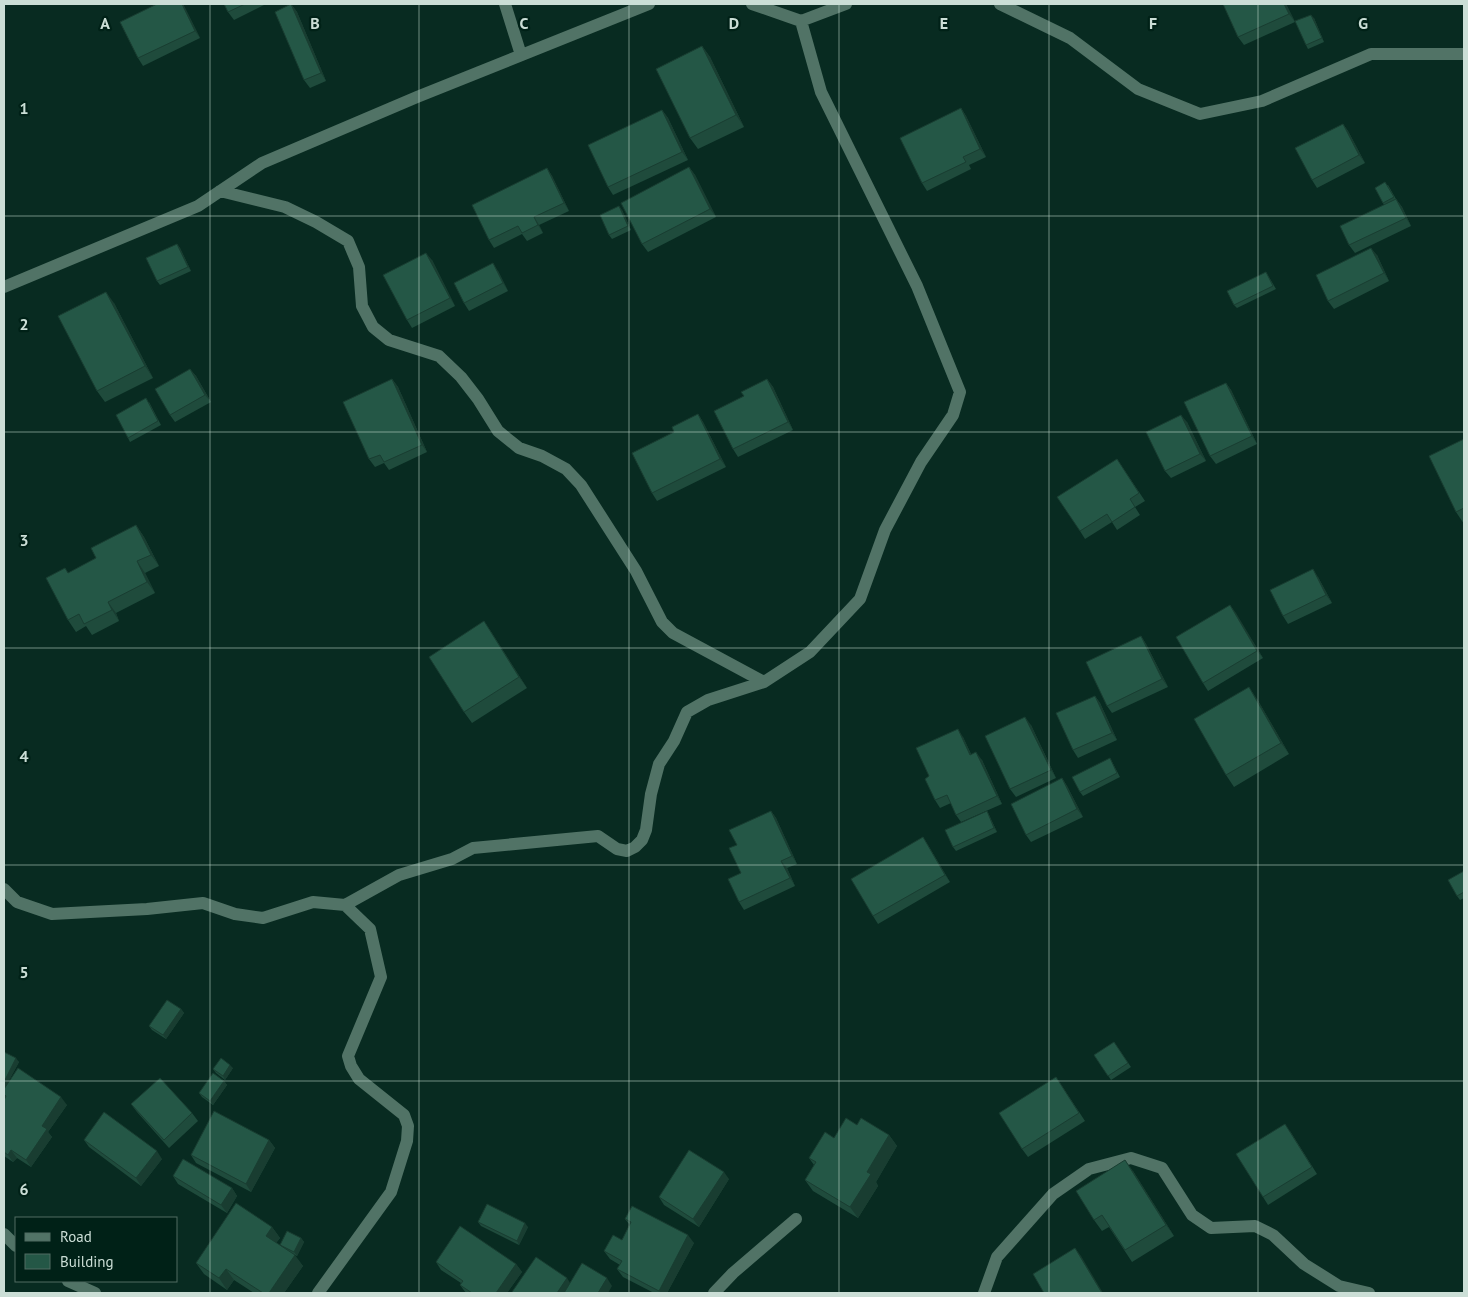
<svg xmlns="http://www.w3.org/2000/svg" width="1468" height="1297" font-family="'PT Sans',sans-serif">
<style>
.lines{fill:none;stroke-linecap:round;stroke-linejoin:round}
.street{stroke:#517366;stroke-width:12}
.wall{fill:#1f4b3c}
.shaded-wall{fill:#193d31}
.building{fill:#245746;stroke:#193d31}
.grid{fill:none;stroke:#cbded6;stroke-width:1;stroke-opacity:0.55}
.grid-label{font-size:16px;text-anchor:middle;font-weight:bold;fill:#cbded6;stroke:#002117;stroke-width:4.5;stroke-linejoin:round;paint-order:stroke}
</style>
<rect width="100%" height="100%" fill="#082b21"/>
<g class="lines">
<path class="street" d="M 505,4 L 521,55
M 752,4 L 801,21 L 846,4
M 1000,4 L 1070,38 L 1138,89 L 1200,114 L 1262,101 L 1371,54 L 1464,54
M 220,191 L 285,207 L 316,222 L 348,241 L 359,267 L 362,306 L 373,327 L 389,340 L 439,356 L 461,377 L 478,399 L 498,431 L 519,448 L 542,456 L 566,469 L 581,485 L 636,571 L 662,622 L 673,633 L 764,682
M 4,287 L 198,206 L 262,163 L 417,97 L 649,4
M 4,889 L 17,902 L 52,914 L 147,909 L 203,903 L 235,914 L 263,918 L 313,902 L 345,905 L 370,929 L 381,977 L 348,1056 L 351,1066 L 359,1079 L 404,1115 L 408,1126 L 407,1141 L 391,1192 L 318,1293
M 345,905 L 399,875 L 452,859 L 473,848 L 598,836 L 617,849 L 627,851 L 635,847 L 642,840 L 646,830 L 651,794 L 659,764 L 674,741 L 687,712 L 708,700 L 764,682 L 810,652 L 860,599 L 885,530 L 921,462 L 953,415 L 960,392 L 917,286 L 821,92 L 801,21
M 4,1234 L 16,1246
M 68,1281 L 95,1293
M 714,1293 L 733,1273 L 796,1219
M 984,1293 L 997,1257 L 1053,1194 L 1089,1169 L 1131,1158 L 1162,1168 L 1192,1215 L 1211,1228 L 1255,1226 L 1273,1235 L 1304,1264 L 1339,1286 L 1369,1293"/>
</g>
<path class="wall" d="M 157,4 L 183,4 L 200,38 L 143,66 L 138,58 Z
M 224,4 L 266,4 L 234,20 L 228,12 Z
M 291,4 L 297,12 L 326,81 L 310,88 L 304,80 Z
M 1223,4 L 1286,4 L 1295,22 L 1244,45 L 1238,37 Z
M 1314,18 L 1324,42 L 1308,49 L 1306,45 Z
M 702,46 L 710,57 L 744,127 L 698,149 L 690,138 Z
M 961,108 L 966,116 L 986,157 L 969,165 L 971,169 L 927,191 L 922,183 Z
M 662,110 L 668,118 L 688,160 L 613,195 L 608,187 Z
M 1343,124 L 1348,131 L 1365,163 L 1317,188 L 1312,180 Z
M 689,167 L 695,175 L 716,217 L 648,252 L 642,244 Z
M 547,168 L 552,176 L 569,211 L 539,225 L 543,233 L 527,241 L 522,234 L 494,248 L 489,240 Z
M 1388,185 L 1396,199 L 1402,207 L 1411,226 L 1355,253 L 1349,245 L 1384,205 L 1375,188 Z
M 622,210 L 631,230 L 612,239 L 609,235 Z
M 177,244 L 180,248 L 191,271 L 160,285 L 157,281 Z
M 1377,255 L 1389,281 L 1334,309 L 1328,301 Z
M 432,260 L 455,306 L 412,328 L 407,320 Z
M 498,271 L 508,291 L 469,311 L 464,303 Z
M 1266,272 L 1276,289 L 1237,308 L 1234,305 Z
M 114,303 L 153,378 L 105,402 L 97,391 Z
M 190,369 L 196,376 L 211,402 L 175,422 L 170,415 Z
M 392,379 L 398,387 L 427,452 L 389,470 L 384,463 L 375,467 L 369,459 Z
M 767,379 L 773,387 L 793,430 L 738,457 L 733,449 L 744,396 Z
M 1226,383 L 1231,390 L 1257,444 L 1216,464 L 1210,456 Z
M 149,402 L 161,425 L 130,442 L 128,438 Z
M 698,414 L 703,422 L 726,467 L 657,501 L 652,493 L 674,432 Z
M 1187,422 L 1206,461 L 1171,478 L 1165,471 Z
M 1464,439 L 1464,524 L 1456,512 Z
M 1117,459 L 1145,501 L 1135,507 L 1140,515 L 1117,530 L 1112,522 L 1085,539 L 1080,531 Z
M 136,525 L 144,537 L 159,566 L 145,573 L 155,593 L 116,613 L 119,621 L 92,635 L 86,626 L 76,632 L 68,620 L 68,573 L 96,558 Z
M 1318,577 L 1332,603 L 1288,624 L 1283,616 Z
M 1230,605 L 1263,658 L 1208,691 L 1203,683 Z
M 484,621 L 527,688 L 472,723 L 464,712 Z
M 1141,636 L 1146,644 L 1168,687 L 1112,713 L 1107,706 Z
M 1095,696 L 1100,703 L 1117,740 L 1078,758 L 1073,750 Z
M 1257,699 L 1289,754 L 1234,787 L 1226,775 Z
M 1031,725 L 1056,778 L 1016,797 L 1010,789 Z
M 963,737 L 971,754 L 982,760 L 1002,804 L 961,822 L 956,815 L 951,803 L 940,808 L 935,800 L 929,776 Z
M 1110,758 L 1120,777 L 1083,796 L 1080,792 Z
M 1062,778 L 1067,786 L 1083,817 L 1031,842 L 1026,835 Z
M 771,811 L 776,818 L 797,864 L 787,868 L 795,886 L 744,910 L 739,902 L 741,873 L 737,845 Z
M 987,811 L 989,815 L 997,832 L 956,851 L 953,847 Z
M 923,837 L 950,882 L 878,924 L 873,916 Z
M 1464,871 L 1464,898 L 1460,900 L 1457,896 Z
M 181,1009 L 184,1013 L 166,1039 L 152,1030 L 149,1026 Z
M 1114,1042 L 1131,1067 L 1111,1080 L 1094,1055 Z
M 4,1052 L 19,1062 L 8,1082 L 67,1105 L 48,1132 L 52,1137 L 31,1167 L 17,1158 L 13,1162 L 4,1156 L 4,1100 L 5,1098 L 4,1096 Z
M 233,1068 L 225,1080 L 216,1073 L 213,1069 Z
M 1056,1077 L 1085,1121 L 1028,1157 L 1022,1149 Z
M 224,1081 L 227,1085 L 213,1105 L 202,1097 L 199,1093 Z
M 131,1104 L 192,1113 L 198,1121 L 169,1148 L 137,1112 Z
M 857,1125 L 889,1135 L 897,1146 L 876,1182 L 878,1186 L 858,1218 L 813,1191 L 805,1180 L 814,1165 L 809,1158 L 834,1138 Z
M 1290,1131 L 1317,1174 L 1268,1205 L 1263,1197 Z
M 84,1140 L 162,1159 L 141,1186 L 89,1147 Z
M 269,1140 L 275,1148 L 251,1192 L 196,1163 L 191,1155 Z
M 1133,1171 L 1174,1236 L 1132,1262 L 1109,1227 L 1102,1231 L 1094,1220 Z
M 173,1176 L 232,1188 L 237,1196 L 227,1213 L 178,1184 Z
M 729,1179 L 699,1227 L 664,1205 L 659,1197 Z
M 625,1219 L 694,1243 L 667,1293 L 654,1293 L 623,1277 L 617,1269 L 620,1265 L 610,1259 L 604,1251 L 622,1240 L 630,1225 Z
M 478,1222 L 528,1227 L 519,1245 L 481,1226 Z
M 272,1227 L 280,1238 L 276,1243 L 281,1246 L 301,1238 L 304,1242 L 297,1256 L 293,1254 L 303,1266 L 284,1293 L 254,1293 L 234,1280 L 227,1290 L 204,1274 L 196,1263 Z
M 436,1262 L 516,1264 L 522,1272 L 507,1293 L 466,1293 L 460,1285 L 461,1283 L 441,1270 Z"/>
<path class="shaded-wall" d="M 182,4 L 183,4 L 200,38 L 195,31 Z
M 291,4 L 297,12 L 326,81 L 321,73 Z
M 1284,4 L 1286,4 L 1295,22 L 1289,14 Z
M 1311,15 L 1314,18 L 1324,42 L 1322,38 Z
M 702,46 L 710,57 L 744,127 L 736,115 Z
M 961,108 L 966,116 L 986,157 L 980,149 Z
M 662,110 L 668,118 L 688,160 L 682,152 Z
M 1343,124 L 1348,131 L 1365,163 L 1359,155 Z
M 689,167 L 695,175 L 716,217 L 710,209 Z
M 547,168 L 552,176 L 569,211 L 564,203 Z
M 1396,199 L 1402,207 L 1411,226 L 1406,218 Z
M 619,206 L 622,210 L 631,230 L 628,226 Z
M 534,217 L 539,225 L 543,233 L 538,225 Z
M 177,244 L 180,248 L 191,271 L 188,267 Z
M 1371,248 L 1377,255 L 1389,281 L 1384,273 Z
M 426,253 L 432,260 L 455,306 L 450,298 Z
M 493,263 L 498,271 L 508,291 L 503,283 Z
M 106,292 L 114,303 L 153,378 L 145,366 Z
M 190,369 L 196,376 L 211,402 L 205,395 Z
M 392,379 L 398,387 L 427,452 L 422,445 Z
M 767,379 L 773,387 L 793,430 L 788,422 Z
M 1226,383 L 1231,390 L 1257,444 L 1252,436 Z
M 698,414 L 703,422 L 726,467 L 720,459 Z
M 1181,415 L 1187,422 L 1206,461 L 1200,454 Z
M 136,525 L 144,537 L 159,566 L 151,555 Z
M 137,561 L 145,573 L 155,593 L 147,582 Z
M 1313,569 L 1318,577 L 1332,603 L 1326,595 Z
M 108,602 L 116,613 L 119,621 L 112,610 Z
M 1230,605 L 1236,613 L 1263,658 L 1257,651 Z
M 484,621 L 492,633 L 527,688 L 519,677 Z
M 1141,636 L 1146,644 L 1168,687 L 1162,679 Z
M 1249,687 L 1257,699 L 1289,754 L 1281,743 Z
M 1095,696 L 1100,703 L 1117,740 L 1112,733 Z
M 1025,717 L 1031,725 L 1056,778 L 1051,770 Z
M 958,729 L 963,737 L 975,763 L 970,755 Z
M 976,752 L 982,760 L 1002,804 L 997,796 Z
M 1062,778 L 1067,786 L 1083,817 L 1077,809 Z
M 771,811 L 776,818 L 797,864 L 792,856 Z
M 987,811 L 989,815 L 997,832 L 994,828 Z
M 923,837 L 928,845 L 950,882 L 945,875 Z
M 781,861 L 787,868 L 795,886 L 790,878 Z
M 181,1009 L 184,1013 L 166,1039 L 163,1035 Z
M 16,1058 L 19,1062 L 4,1090 L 4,1082 Z
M 230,1065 L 233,1068 L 225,1080 L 223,1076 Z
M 224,1081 L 227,1085 L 213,1105 L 210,1101 Z
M 61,1097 L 67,1105 L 48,1132 L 52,1137 L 31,1167 L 26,1160 L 42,1126 Z
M 889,1135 L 897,1146 L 876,1182 L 878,1186 L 858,1218 L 850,1207 L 867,1172 Z
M 269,1140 L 275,1148 L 251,1192 L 246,1184 Z
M 11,1150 L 17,1158 L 13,1162 L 8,1155 Z
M 157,1151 L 162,1159 L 141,1186 L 136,1178 Z
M 1125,1160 L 1133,1171 L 1174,1236 L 1166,1225 Z
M 724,1172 L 729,1179 L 699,1227 L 693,1219 Z
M 232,1188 L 237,1196 L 227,1213 L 221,1205 Z
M 525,1223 L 528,1227 L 519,1245 L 517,1241 Z
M 272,1227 L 280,1238 L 273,1247 L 266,1236 Z
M 688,1235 L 694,1243 L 667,1293 L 661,1293 L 659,1291 Z
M 301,1238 L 304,1242 L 297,1256 L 294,1252 Z
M 1075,1248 L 1081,1256 L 1103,1293 L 1102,1293 Z
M 295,1255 L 303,1266 L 284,1293 L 269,1293 Z
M 516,1264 L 522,1272 L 507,1293 L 496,1293 Z
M 226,1269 L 234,1280 L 227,1290 L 219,1278 Z
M 567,1278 L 572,1286 L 567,1293 L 557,1293 Z
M 607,1278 L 612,1286 L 608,1293 L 598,1293 Z"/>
<path class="building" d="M 157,4 L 182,4 L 195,31 L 138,58 L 120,22 Z
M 224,4 L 245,4 L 228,12 Z
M 291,4 L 321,73 L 304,80 L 275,12 Z
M 1223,4 L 1284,4 L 1289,14 L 1238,37 Z
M 1311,15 L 1322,38 L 1306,45 L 1295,21 Z
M 702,46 L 736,115 L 690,138 L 656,69 Z
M 961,108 L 980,149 L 963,157 L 966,162 L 922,183 L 900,138 Z
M 662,110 L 682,152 L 608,187 L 588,145 Z
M 1343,124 L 1359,155 L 1312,180 L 1295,148 Z
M 689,167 L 710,209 L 642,244 L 621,203 Z
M 547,168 L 564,203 L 534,217 L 538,225 L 522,233 L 518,226 L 489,240 L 472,205 Z
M 1385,182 L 1394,197 L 1383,203 L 1375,188 Z
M 1396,199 L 1406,218 L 1349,245 L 1340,226 Z
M 619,206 L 628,226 L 609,235 L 600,215 Z
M 177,244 L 188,267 L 157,281 L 146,258 Z
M 1371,248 L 1384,273 L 1328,301 L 1316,275 Z
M 426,253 L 450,298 L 407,320 L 383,275 Z
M 493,263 L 503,283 L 464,303 L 454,283 Z
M 1266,272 L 1273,286 L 1234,305 L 1227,291 Z
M 106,292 L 145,366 L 97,391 L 58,316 Z
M 190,369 L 205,395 L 170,415 L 155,389 Z
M 392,379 L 422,445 L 384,462 L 380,455 L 369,459 L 343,402 Z
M 767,379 L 788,422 L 733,449 L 714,411 L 744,396 L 741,392 Z
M 1226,383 L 1252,436 L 1210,456 L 1184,402 Z
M 146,398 L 158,421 L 128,438 L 116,415 Z
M 698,414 L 720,459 L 652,493 L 632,453 L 674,432 L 672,427 Z
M 1181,415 L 1200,454 L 1165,471 L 1146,432 Z
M 1464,439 L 1464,508 L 1456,512 L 1429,456 Z
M 1117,459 L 1139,493 L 1130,499 L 1135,507 L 1112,522 L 1107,514 L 1080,531 L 1057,497 Z
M 136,525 L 151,555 L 137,561 L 147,582 L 108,602 L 112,610 L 84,624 L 79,614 L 68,620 L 46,578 L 65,568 L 68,573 L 96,558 L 91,548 Z
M 1313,569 L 1326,595 L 1283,616 L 1270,590 Z
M 1230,605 L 1257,651 L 1203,683 L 1176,637 Z
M 484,621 L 519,677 L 464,712 L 429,657 Z
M 1141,636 L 1162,679 L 1107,706 L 1086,662 Z
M 1249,687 L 1281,743 L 1226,775 L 1194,719 Z
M 1095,696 L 1112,733 L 1073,750 L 1056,713 Z
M 1025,717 L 1051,770 L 1010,789 L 985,736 Z
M 958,729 L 970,755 L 976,752 L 997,796 L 956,815 L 947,795 L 935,800 L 925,779 L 929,776 L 916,748 Z
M 1110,758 L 1117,773 L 1080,792 L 1072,777 Z
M 1062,778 L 1077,809 L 1026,835 L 1011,804 Z
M 771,811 L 792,856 L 781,861 L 790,878 L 739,902 L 728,879 L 741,873 L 729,848 L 737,845 L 729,830 Z
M 987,811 L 994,828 L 953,847 L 945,830 Z
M 923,837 L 945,875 L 873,916 L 851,879 Z
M 1464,871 L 1464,892 L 1457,896 L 1448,880 Z
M 167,1000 L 181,1009 L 163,1035 L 149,1026 Z
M 1114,1042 L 1128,1063 L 1108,1076 L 1094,1055 Z
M 4,1052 L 16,1058 L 4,1082 Z
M 221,1058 L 230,1065 L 223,1076 L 213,1069 Z
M 18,1068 L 61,1097 L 42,1126 L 47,1129 L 26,1160 L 11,1150 L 8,1155 L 4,1152 L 4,1100 L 6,1096 L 4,1094 L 4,1089 Z
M 213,1073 L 224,1081 L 210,1101 L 199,1093 Z
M 1056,1077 L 1079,1113 L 1022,1149 L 999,1113 Z
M 160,1078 L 192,1113 L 164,1140 L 131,1104 Z
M 214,1111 L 269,1140 L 246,1184 L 191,1155 Z
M 104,1112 L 157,1151 L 136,1178 L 84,1140 Z
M 846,1118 L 857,1125 L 861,1118 L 889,1135 L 867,1172 L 871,1174 L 850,1207 L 805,1180 L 816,1162 L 809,1158 L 825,1132 L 834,1138 Z
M 1285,1124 L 1312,1167 L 1263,1197 L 1236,1154 Z
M 689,1150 L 724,1172 L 693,1219 L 659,1197 Z
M 183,1159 L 232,1188 L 221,1205 L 173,1176 Z
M 1125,1160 L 1166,1225 L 1125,1250 L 1102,1215 L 1094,1220 L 1076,1191 Z
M 236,1203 L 272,1227 L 266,1236 L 295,1255 L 269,1293 L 263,1293 L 226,1269 L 219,1278 L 196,1263 Z
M 487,1204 L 525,1223 L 517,1241 L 478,1222 Z
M 632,1206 L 688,1235 L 659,1291 L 617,1269 L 622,1261 L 604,1251 L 613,1235 L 622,1240 L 631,1222 L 625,1219 Z
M 460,1226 L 516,1264 L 496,1293 L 472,1293 L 460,1285 L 463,1281 L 436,1262 Z
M 287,1231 L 301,1238 L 294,1252 L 280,1245 Z
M 1075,1248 L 1102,1293 L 1044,1293 L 1033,1274 Z
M 536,1257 L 567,1278 L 557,1293 L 513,1293 L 512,1292 Z
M 582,1263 L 607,1278 L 598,1293 L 564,1293 Z"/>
<path class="grid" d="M 210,4 L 210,1293M 419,4 L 419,1293M 629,4 L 629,1293M 839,4 L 839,1293M 1049,4 L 1049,1293M 1258,4 L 1258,1293M 4,216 L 1464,216M 4,432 L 1464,432M 4,648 L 1464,648M 4,865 L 1464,865M 4,1081 L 1464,1081"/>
<g class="grid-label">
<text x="105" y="29">A</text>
<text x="315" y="29">B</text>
<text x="524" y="29">C</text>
<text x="734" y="29">D</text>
<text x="944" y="29">E</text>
<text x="1153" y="29">F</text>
<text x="1363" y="29">G</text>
<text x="24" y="114">1</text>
<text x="24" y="330">2</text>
<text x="24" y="546">3</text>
<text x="24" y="762">4</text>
<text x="24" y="978">5</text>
<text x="24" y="1195">6</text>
</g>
<rect width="1468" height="1297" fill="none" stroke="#cbded6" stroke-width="10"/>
<rect x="15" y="1217" width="162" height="65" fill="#002117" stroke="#516d63"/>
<rect x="25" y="1233" width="25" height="8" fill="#517366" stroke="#516d63"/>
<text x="60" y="1242" font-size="15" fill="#cbded6">Road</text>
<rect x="25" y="1254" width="25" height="15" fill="#245746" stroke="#516d63"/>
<text x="60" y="1267" font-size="15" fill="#cbded6">Building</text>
</svg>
